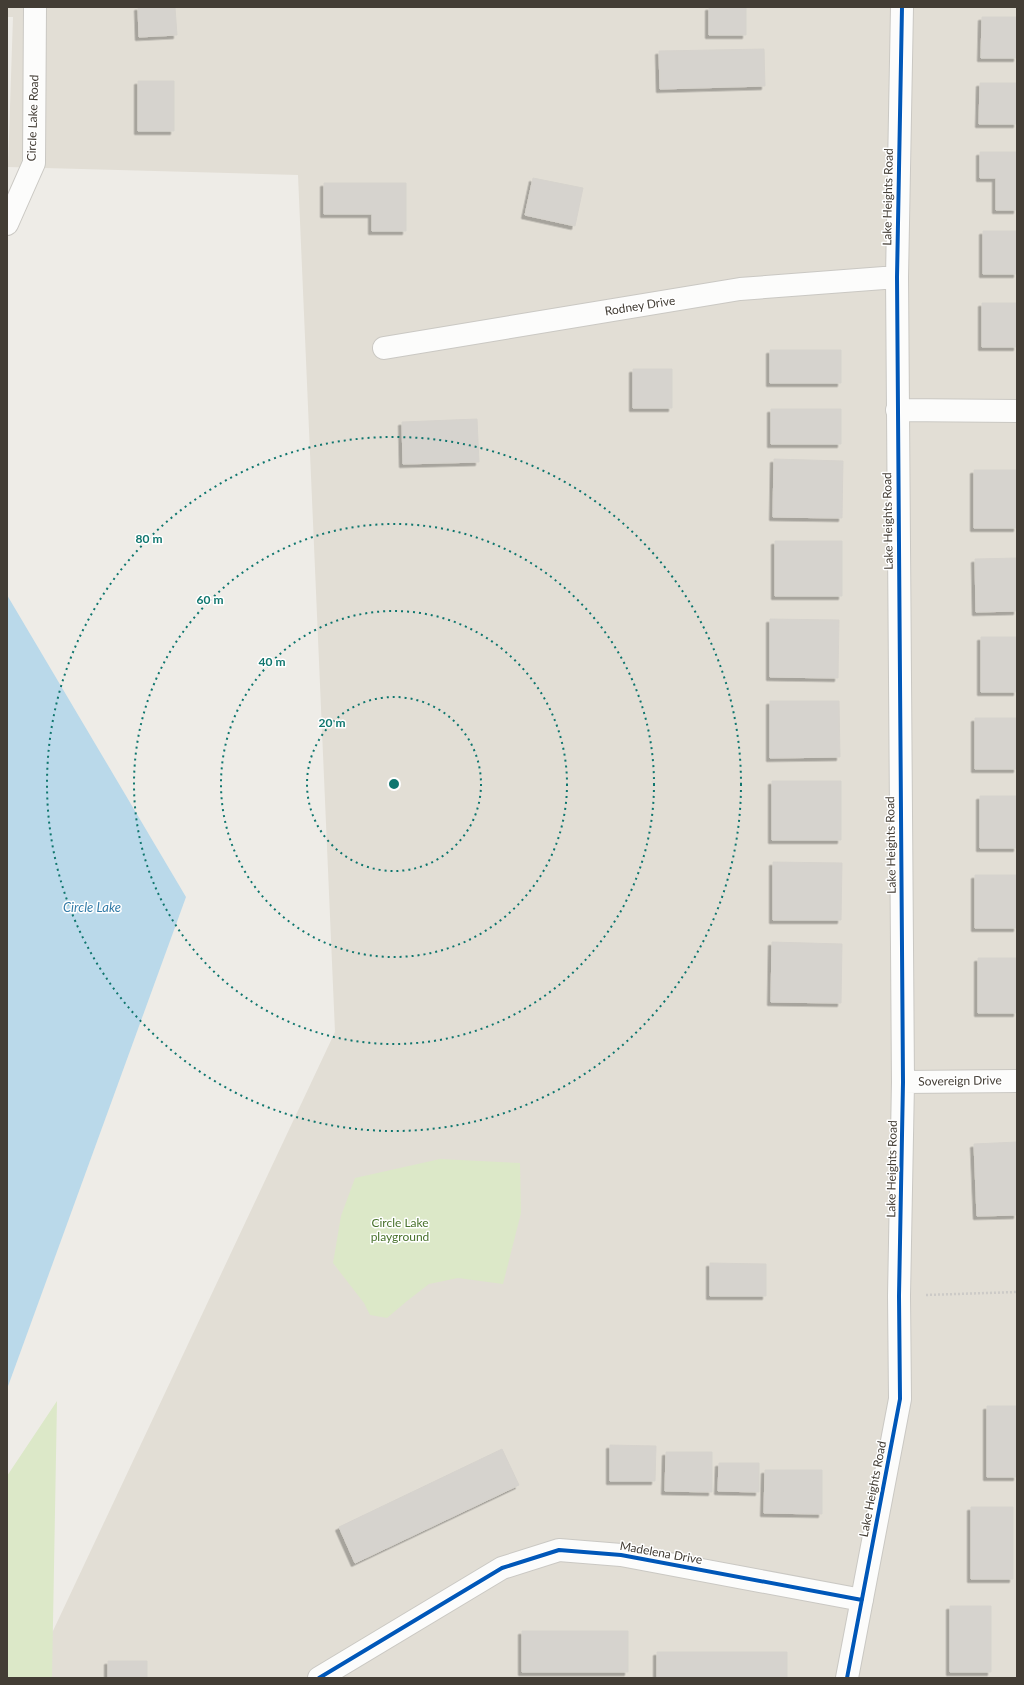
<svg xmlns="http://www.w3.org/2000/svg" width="1024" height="1685" font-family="Lato,sans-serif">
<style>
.residential{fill:#e2ded5}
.green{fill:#dce8c8}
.water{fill:#bad9ea}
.building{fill:#d6d3ce;stroke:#d6d3cd;filter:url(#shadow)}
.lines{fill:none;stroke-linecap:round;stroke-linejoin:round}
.minor-casing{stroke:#cac8c3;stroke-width:24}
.path{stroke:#cccac7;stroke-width:2.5;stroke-dasharray:2 2;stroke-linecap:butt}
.minor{stroke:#fcfcfb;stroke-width:22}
.cycleway-casing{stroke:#fff;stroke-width:6}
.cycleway{stroke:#0057b8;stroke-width:4}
.ring{fill:none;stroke:#0f766e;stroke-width:2;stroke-dasharray:2 4}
.labels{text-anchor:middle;stroke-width:3;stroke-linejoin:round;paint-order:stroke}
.street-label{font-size:12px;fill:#433d35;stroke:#fff}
.park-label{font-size:12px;fill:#48712c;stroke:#fff}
.water-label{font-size:13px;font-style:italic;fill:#347ca8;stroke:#fff}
.centre{fill:#0f766e;stroke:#fff;stroke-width:2}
.ring-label{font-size:12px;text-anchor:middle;font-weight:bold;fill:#0f766e;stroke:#fff;stroke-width:3;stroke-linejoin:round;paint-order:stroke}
</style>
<defs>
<filter id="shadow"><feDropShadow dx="-3.5" dy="3.5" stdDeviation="0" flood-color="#0004"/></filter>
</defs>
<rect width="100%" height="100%" fill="#eeece7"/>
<path class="residential" d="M 7,7 L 1017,7 L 1017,1678 L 52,1678 L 52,1633 L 335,1032 L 298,175 L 8,167 L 13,17 L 7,17 Z"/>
<path class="green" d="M 440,1159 L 520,1163 L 521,1213 L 503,1284 L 458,1278 L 429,1284 L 407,1301 L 387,1318 L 370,1315 L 364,1303 L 333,1263 L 341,1216 L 355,1178 Z
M 57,1401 L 52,1678 L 7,1678 L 7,1476 Z"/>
<path class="water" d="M 7,595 L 186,897 L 7,1389 Z"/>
<path class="building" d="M 138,7 L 175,7 L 177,35 L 139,37 Z
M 709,7 L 746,7 L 746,35 L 709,35 Z
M 982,17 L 1017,17 L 1017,58 L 981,58 Z
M 764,49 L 765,86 L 660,89 L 659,51 Z
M 138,81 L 174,81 L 174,131 L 138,131 Z
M 980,83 L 1017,83 L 1017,124 L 979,124 Z
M 980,152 L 1017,152 L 1017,210 L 996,210 L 996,178 L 980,178 Z
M 533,178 L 583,188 L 575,226 L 525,215 Z
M 324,183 L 406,183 L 406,231 L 372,231 L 372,214 L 324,214 Z
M 983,231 L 1017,231 L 1017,274 L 983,274 Z
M 982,303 L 1017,303 L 1017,347 L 982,347 Z
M 770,350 L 841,350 L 841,383 L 770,383 Z
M 633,369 L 672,369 L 672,408 L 633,408 Z
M 771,409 L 841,409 L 841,444 L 771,444 Z
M 477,419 L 479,462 L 403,464 L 402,422 Z
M 774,459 L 843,461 L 842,518 L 773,517 Z
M 974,470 L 1017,470 L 1017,528 L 974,528 Z
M 775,541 L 842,541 L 842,596 L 775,596 Z
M 1017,558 L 1017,611 L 976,612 L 975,559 Z
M 770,619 L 839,620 L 838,678 L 770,677 Z
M 981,637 L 1017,637 L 1017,692 L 981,692 Z
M 770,701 L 839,701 L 840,757 L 770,758 Z
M 975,718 L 1017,718 L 1017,769 L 975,769 Z
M 772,781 L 841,781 L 841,840 L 772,840 Z
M 980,796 L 1017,796 L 1017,848 L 980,848 Z
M 773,862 L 842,863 L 841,920 L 773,920 Z
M 975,875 L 1017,875 L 1017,928 L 975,928 Z
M 772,942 L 842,944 L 841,1003 L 771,1002 Z
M 978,958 L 1017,958 L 1017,1013 L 978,1013 Z
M 1017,1142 L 1017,1215 L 977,1216 L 974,1144 Z
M 710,1263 L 766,1264 L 766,1296 L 710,1296 Z
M 987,1406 L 1017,1406 L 1017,1477 L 987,1477 Z
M 610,1445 L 656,1446 L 655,1481 L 610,1481 Z
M 502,1449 L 519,1485 L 355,1563 L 339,1527 Z
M 666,1452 L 712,1452 L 712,1492 L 665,1491 Z
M 719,1463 L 759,1463 L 759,1492 L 718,1491 Z
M 765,1470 L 822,1470 L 822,1514 L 764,1513 Z
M 971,1507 L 1013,1507 L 1013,1579 L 971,1579 Z
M 950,1606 L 991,1606 L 991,1672 L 950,1672 Z
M 522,1631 L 628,1631 L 628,1672 L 522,1672 Z
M 657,1652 L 787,1652 L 787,1678 L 657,1678 Z
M 108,1661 L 147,1661 L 147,1678 L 108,1678 Z"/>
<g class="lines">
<defs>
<path id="minor" d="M 7,224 L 34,163 L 35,7
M 384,348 L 740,289 L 897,277
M 897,410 L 1017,411
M 903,1082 L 1017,1081
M 319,1678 L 502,1568 L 559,1550 L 621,1555 L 862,1600
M 847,1678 L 900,1399 L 899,1296 L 903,1082 L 897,277 L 902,7"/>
</defs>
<use href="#minor" class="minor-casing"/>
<path class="path" d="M 926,1295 L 1017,1292"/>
<use href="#minor" class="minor"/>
<defs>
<path id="cycleway" d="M 319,1678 L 502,1568 L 559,1550 L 621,1555 L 862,1600
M 847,1678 L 900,1399 L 899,1296 L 903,1082 L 897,277 L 902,7"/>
</defs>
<use href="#cycleway" class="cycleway-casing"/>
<use href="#cycleway" class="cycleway"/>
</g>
<g class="ring">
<circle cx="394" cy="784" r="87"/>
<circle cx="394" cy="784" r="173"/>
<circle cx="394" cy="784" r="260"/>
<circle cx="394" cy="784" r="347"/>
</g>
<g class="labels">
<g class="street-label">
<text transform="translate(33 118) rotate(-88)" y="4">Circle Lake Road</text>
<text transform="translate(888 197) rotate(-89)" y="4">Lake Heights Road</text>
<text transform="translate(640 306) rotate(-9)" y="4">Rodney Drive</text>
<text transform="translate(888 521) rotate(-91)" y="4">Lake Heights Road</text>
<text transform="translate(891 845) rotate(-91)" y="4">Lake Heights Road</text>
<text transform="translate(960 1081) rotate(-1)" y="4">Sovereign Drive</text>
<text transform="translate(892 1169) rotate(-89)" y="4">Lake Heights Road</text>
<text transform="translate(873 1489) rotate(-79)" y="4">Lake Heights Road</text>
<text transform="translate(661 1553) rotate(10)" y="4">Madelena Drive</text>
</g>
<g class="park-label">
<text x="400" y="1227">Circle Lake<tspan x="400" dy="14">playground</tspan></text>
</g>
<g class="water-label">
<text x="92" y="912">Circle Lake</text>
</g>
</g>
<circle cx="394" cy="784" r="6" class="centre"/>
<g class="ring-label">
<text x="149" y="543">80 m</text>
<text x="210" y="604">60 m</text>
<text x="272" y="666">40 m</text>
<text x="332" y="727">20 m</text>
</g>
<rect width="1024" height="1685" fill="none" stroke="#433d35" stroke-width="16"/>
</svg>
